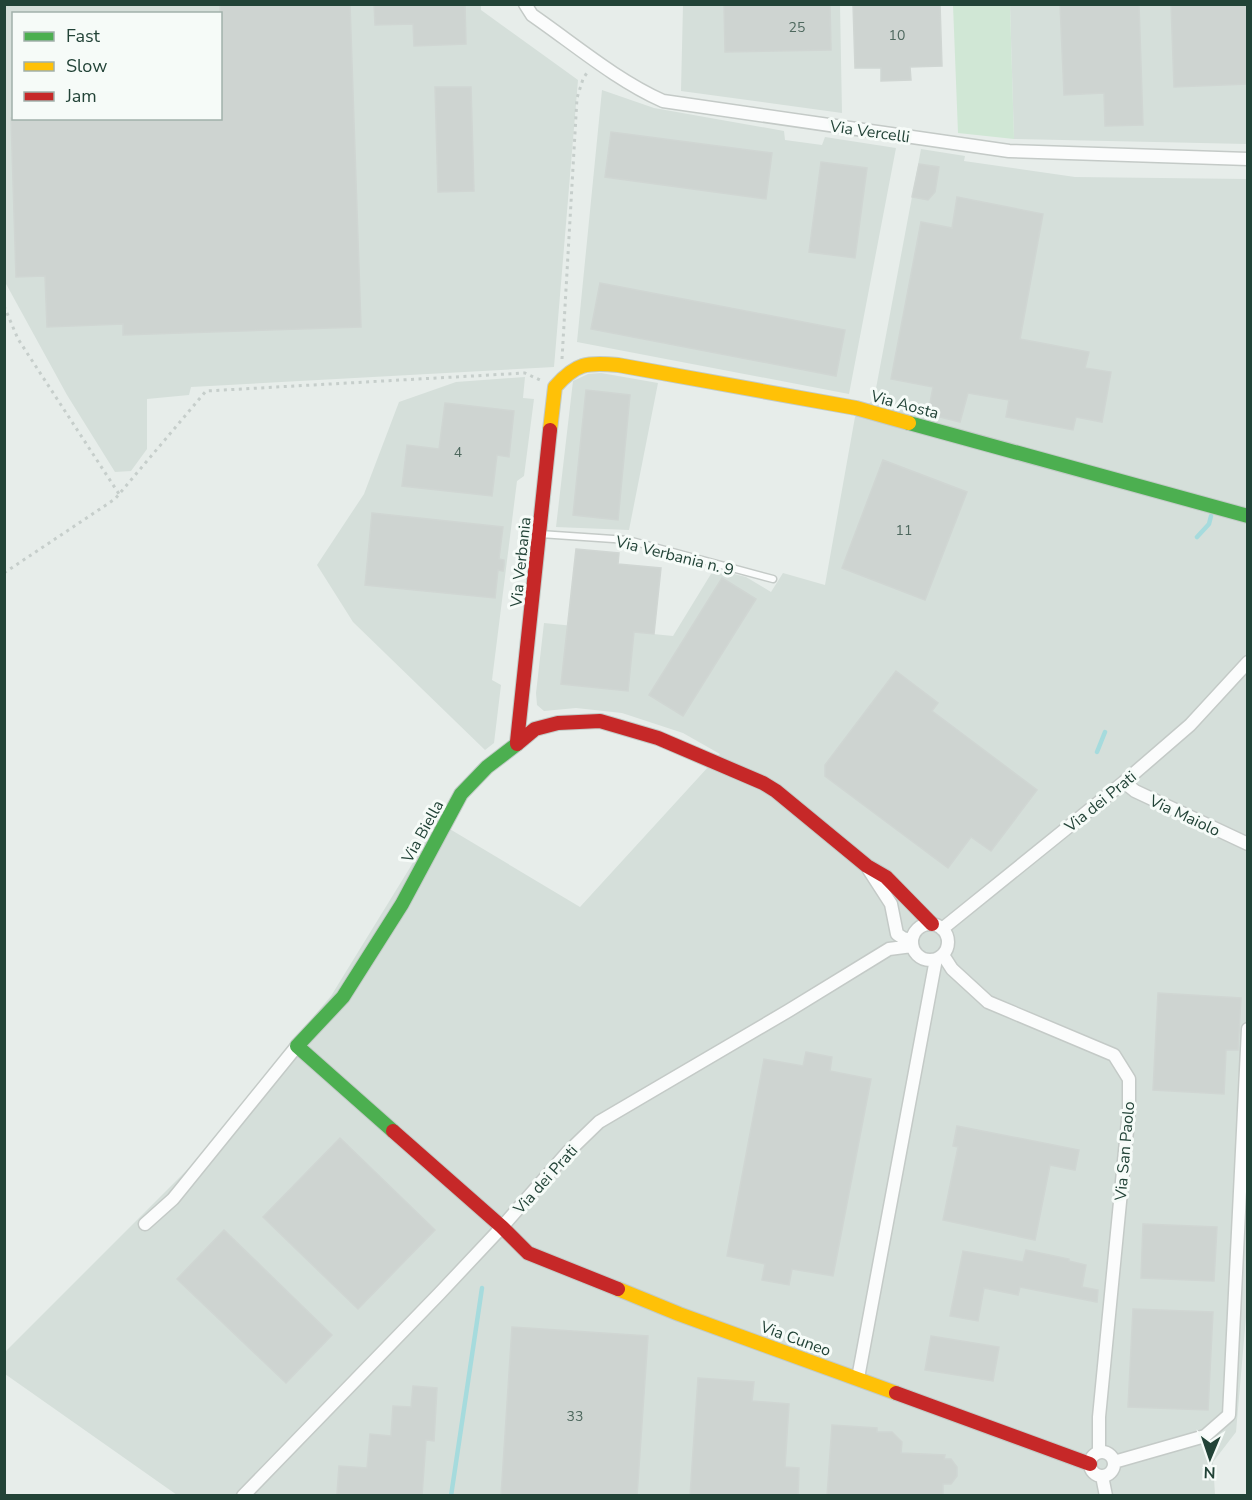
<svg xmlns="http://www.w3.org/2000/svg" width="1252" height="1500" font-family="'Nunito Sans',sans-serif">
<style>
.built{fill:#d5dfda;fill-rule:evenodd}
.green{fill:#d0e7d5}
.lines{fill:none;stroke-linecap:round;stroke-linejoin:round}
.stream{stroke:#a6dbdd;stroke-width:4.5}
.building{fill:#ced4d1;stroke:#d0d6d3;stroke-width:1.5}
.lane-casing{stroke:#c4cac7;stroke-width:9}
.street-casing{stroke:#c4cac7;stroke-width:15}
.fast-casing{stroke:#c2cbc7;stroke-width:16}
.slow-casing{stroke:#c2cbc7;stroke-width:16}
.jam-casing{stroke:#c2cbc7;stroke-width:16}
.path{stroke:#c6cecb;stroke-width:3;stroke-dasharray:3 4.5;stroke-linecap:butt}
.lane{stroke:#fbfcfc;stroke-width:6}
.street{stroke:#fbfcfc;stroke-width:12}
.fast{stroke:#4caf50;stroke-width:14}
.slow{stroke:#ffc107;stroke-width:14}
.jam{stroke:#c62828;stroke-width:14}
.labels{text-anchor:middle;stroke-width:6;stroke-linejoin:round;paint-order:stroke}
.number-label{font-size:14px;fill:#4e685e}
.street-label{font-size:16px;fill:#224337;stroke:#f6fbf8}
</style>
<rect width="100%" height="100%" fill="#e7edea"/>
<path class="built" d="M 4,5 L 481,5 L 481,10 L 578,80 L 554,367 L 191,387 L 189,395 L 147,399 L 147,449 L 131,471 L 115,472 L 67,395 L 5,282 ZM 14,14 L 220,14 L 220,118 L 14,118 Z
M 683,5 L 840,5 L 842,113 L 681,91 Z
M 1010,5 L 1247,5 L 1247,144 L 1014,139 Z
M 602,90 L 654,108 L 784,131 L 785,140 L 822,145 L 825,137 L 896,148 L 849,394 L 577,342 Z
M 921,149 L 965,156 L 964,161 L 1075,177 L 1247,179 L 1248,1294 L 1236,1432 L 1213,1462 L 1215,1495 L 177,1495 L 5,1374 L 5,1352 L 204,1153 L 284,1051 L 331,996 L 438,822 L 580,907 L 720,754 L 683,733 L 622,713 L 576,708 L 544,711 L 537,705 L 536,693 L 544,623 L 673,636 L 714,569 L 746,577 L 771,592 L 783,573 L 825,585 L 855,417 L 874,399 Z
M 601,373 L 658,383 L 629,530 L 556,527 L 573,381 L 588,374 Z
M 525,377 L 523,398 L 534,399 L 524,476 L 517,481 L 492,680 L 501,685 L 494,743 L 485,750 L 353,622 L 317,565 L 364,494 L 399,402 L 456,382 Z"/>
<path class="green" d="M 953,5 L 1010,5 L 1014,139 L 958,133 Z"/>
<g class="lines">
<path class="stream" d="M 1197,537 L 1209,524 L 1211,516
M 1097,752 L 1105,732
M 451,1496 L 482,1288"/>
</g>
<path class="building" d="M 220,4 L 350,4 L 361,327 L 123,335 L 123,324 L 47,327 L 45,276 L 16,277 L 11,118 L 220,118 Z
M 374,4 L 465,4 L 466,44 L 414,46 L 413,24 L 375,25 Z
M 724,4 L 830,4 L 831,50 L 725,52 Z
M 853,4 L 940,4 L 942,66 L 910,67 L 911,80 L 881,81 L 881,68 L 855,68 Z
M 1060,4 L 1139,4 L 1143,125 L 1105,126 L 1104,93 L 1064,95 Z
M 1171,4 L 1248,4 L 1248,84 L 1174,87 Z
M 435,87 L 471,87 L 474,191 L 438,192 Z
M 611,132 L 772,153 L 766,199 L 605,177 Z
M 821,162 L 867,168 L 855,258 L 809,252 Z
M 919,164 L 939,167 L 935,192 L 928,200 L 912,197 Z
M 957,197 L 1043,214 L 1020,339 L 1089,352 L 1085,368 L 1111,372 L 1102,422 L 1076,417 L 1073,430 L 1006,417 L 1009,400 L 968,393 L 960,422 L 928,414 L 933,387 L 891,379 L 921,222 L 952,228 Z
M 600,283 L 845,330 L 836,376 L 591,329 Z
M 586,390 L 630,395 L 618,520 L 573,515 Z
M 445,403 L 514,411 L 509,457 L 497,455 L 492,496 L 402,486 L 407,445 L 439,449 Z
M 883,460 L 967,492 L 925,600 L 842,568 Z
M 372,513 L 503,527 L 499,559 L 504,560 L 504,565 L 503,571 L 498,570 L 495,598 L 365,585 Z
M 576,549 L 619,553 L 618,564 L 661,568 L 654,634 L 634,632 L 628,691 L 561,684 Z
M 722,578 L 756,599 L 683,716 L 649,695 Z
M 896,671 L 938,703 L 932,711 L 1037,790 L 991,851 L 971,837 L 948,868 L 825,776 L 825,765 Z
M 1158,993 L 1241,998 L 1238,1050 L 1226,1050 L 1224,1094 L 1153,1090 Z
M 806,1052 L 832,1057 L 830,1071 L 871,1079 L 833,1276 L 792,1269 L 789,1285 L 762,1280 L 765,1264 L 727,1256 L 764,1059 L 803,1066 Z
M 957,1126 L 1079,1150 L 1075,1170 L 1050,1165 L 1035,1240 L 943,1220 L 958,1147 L 953,1146 Z
M 340,1138 L 435,1230 L 358,1309 L 263,1217 Z
M 1143,1224 L 1217,1227 L 1214,1281 L 1141,1278 Z
M 224,1230 L 332,1335 L 286,1383 L 177,1279 Z
M 1026,1250 L 1069,1259 L 1069,1261 L 1086,1265 L 1082,1287 L 1098,1290 L 1097,1302 L 1020,1287 L 1018,1295 L 984,1288 L 978,1321 L 950,1316 L 963,1251 L 1023,1262 Z
M 1133,1309 L 1213,1312 L 1208,1410 L 1128,1407 Z
M 512,1327 L 648,1336 L 637,1496 L 501,1496 Z
M 931,1336 L 999,1347 L 993,1381 L 925,1370 Z
M 698,1378 L 754,1382 L 752,1401 L 789,1404 L 785,1467 L 799,1468 L 798,1496 L 690,1496 Z
M 413,1386 L 437,1388 L 434,1441 L 426,1440 L 422,1496 L 337,1494 L 339,1466 L 367,1468 L 370,1434 L 391,1436 L 393,1406 L 411,1407 Z
M 832,1425 L 877,1428 L 877,1432 L 892,1432 L 902,1442 L 901,1453 L 945,1455 L 944,1459 L 951,1459 L 957,1467 L 957,1476 L 951,1484 L 943,1484 L 943,1496 L 827,1496 Z"/>
<g class="lines">
<defs>
<path id="lane" d="M 540,534 L 628,540 L 773,579"/>
<path id="street" d="M 525,4 L 532,15 C 574,44 616,80 663,101 L 1009,151 L 1248,159
M 1124,782 L 1135,791 L 1248,844
M 869,870 L 891,904 L 897,934 L 903,938 L 911,940
M912 942a18 18 0 1 1 36 0a18 18 0 1 1-36 0Z
M 942,929 L 1124,782 L 1190,725 L 1248,662
M 943,955 L 952,969 L 988,1002 L 1114,1055 L 1129,1079 L 1129,1110 L 1099,1417 L 1099,1452
M 145,1224 L 173,1199 L 297,1046
M 858,1378 L 936,959
M1090 1464a12 12 0 1 1 24 0a12 12 0 1 1-24 0Z
M 1114,1462 L 1205,1436 L 1229,1415 L 1248,1029
M 1102,1476 L 1106,1496
M 243,1496 L 439,1294 L 502,1227 L 567,1153 L 599,1122 L 788,1011 L 889,949 L 912,946"/>
<path id="fast" d="M 909,423 L 1248,516
M 393,1131 L 297,1046 L 343,997 L 402,904 L 461,794 L 487,767 L 517,744"/>
<path id="slow" d="M 550,430 L 555,387 C 576,363 587,362 618,365 L 856,408 L 909,423
M 618,1289 L 679,1314 L 896,1393"/>
<path id="jam" d="M 517,742 L 550,430
M 517,744 L 535,729 L 558,723 L 600,721 L 658,738 L 763,783 L 776,791 L 867,866 L 886,877 L 932,924
M 393,1131 L 502,1227 L 528,1253 L 618,1289
M 896,1393 L 1090,1464"/>
</defs>
<use href="#lane" class="lane-casing"/>
<use href="#street" class="street-casing"/>
<use href="#fast" class="fast-casing"/>
<use href="#slow" class="slow-casing"/>
<use href="#jam" class="jam-casing"/>
<path class="path" d="M 4,306 L 18,339 L 119,494
M 562,359 L 577,98 L 583,79 L 588,71
M 4,573 L 115,499 L 206,391 L 525,373 L 542,381"/>
<use href="#lane" class="lane"/>
<use href="#street" class="street"/>
<use href="#fast" class="fast"/>
<use href="#slow" class="slow"/>
<use href="#jam" class="jam"/>
</g>
<g class="labels">
<g class="number-label">
<text x="797" y="32">25</text>
<text x="897" y="40">10</text>
<text x="458" y="457">4</text>
<text x="904" y="535">11</text>
<text x="575" y="1421">33</text>
</g>
<g class="street-label">
<text transform="translate(870 131) rotate(8)" y="6">Via Vercelli</text>
<text transform="translate(905 404) rotate(15)" y="6">Via Aosta</text>
<text transform="translate(675 555) rotate(14)" y="6">Via Verbania n. 9</text>
<text transform="translate(520 562) rotate(-84)" y="6">Via Verbania</text>
<text transform="translate(1100 801) rotate(-39)" y="6">Via dei Prati</text>
<text transform="translate(1185 815) rotate(25)" y="6">Via Maiolo</text>
<text transform="translate(422 831) rotate(-61)" y="6">Via Biella</text>
<text transform="translate(1124 1151) rotate(-85)" y="6">Via San Paolo</text>
<text transform="translate(545 1179) rotate(-48)" y="6">Via dei Prati</text>
<text transform="translate(796 1338) rotate(20)" y="6">Via Cuneo</text>
</g>
</g>
<rect width="1252" height="1500" fill="none" stroke="#224337" stroke-width="12"/>
<rect x="12" y="12" width="210" height="108" fill="#f6fbf8" stroke="#a1b1ab" stroke-width="1.5"/>
<rect x="24" y="32" width="30" height="9" fill="#4caf50" stroke="#a1b1ab" stroke-width="1.5"/>
<text x="66" y="42" font-size="18" fill="#224337">Fast</text>
<rect x="24" y="62" width="30" height="9" fill="#ffc107" stroke="#a1b1ab" stroke-width="1.5"/>
<text x="66" y="72" font-size="18" fill="#224337">Slow</text>
<rect x="24" y="92" width="30" height="9" fill="#c62828" stroke="#a1b1ab" stroke-width="1.5"/>
<text x="66" y="102" font-size="18" fill="#224337">Jam</text>
<g transform="translate(1210 1458) rotate(182)" stroke="#f6fbf8" stroke-width="4.5" paint-order="stroke">
<path d="M0-4.5L10 22L0 15L-10 22Z" fill="#224337"/>
<text y="-9" font-size="16" font-weight="bold" text-anchor="middle" fill="#224337">N</text>
</g>
</svg>
